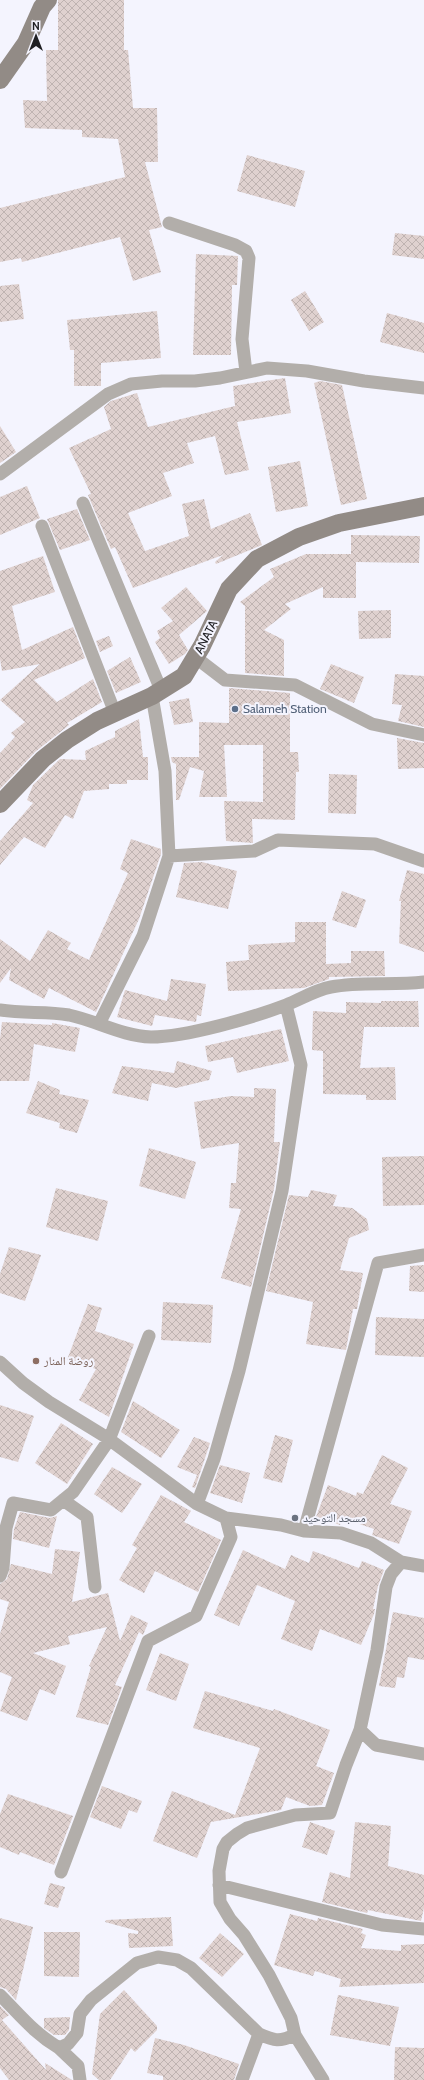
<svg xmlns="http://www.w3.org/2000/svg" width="424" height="2080" font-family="Cabin,'Noto Naskh Arabic',sans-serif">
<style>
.building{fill:url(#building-cross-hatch)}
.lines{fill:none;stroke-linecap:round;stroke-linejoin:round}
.street{stroke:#b2aeaa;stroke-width:13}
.secondary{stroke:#928b86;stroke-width:18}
.service-dot{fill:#5c6f8a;stroke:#f4f4fe;stroke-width:1.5}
.education-dot{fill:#8d6e63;stroke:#f4f4fe;stroke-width:1.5}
.worship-dot{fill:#6b7280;stroke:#f4f4fe;stroke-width:1.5}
.labels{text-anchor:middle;stroke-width:4;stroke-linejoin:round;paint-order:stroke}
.street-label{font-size:12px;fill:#1f1f23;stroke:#f4f4fe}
.service-label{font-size:12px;fill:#4e5e75;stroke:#f4f4fe;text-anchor:start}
.education-label{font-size:12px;fill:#785e54;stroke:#f4f4fe;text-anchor:start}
.worship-label{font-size:12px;fill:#5b616d;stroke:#f4f4fe;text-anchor:start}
</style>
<defs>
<pattern id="building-cross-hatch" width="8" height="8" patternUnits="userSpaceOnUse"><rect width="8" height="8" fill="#dfd1cf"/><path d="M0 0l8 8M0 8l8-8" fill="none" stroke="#bfb3b1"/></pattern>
</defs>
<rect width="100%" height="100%" fill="#f4f4fe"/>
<path class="building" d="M 58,0 L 124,0 L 124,50 L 128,50 L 133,108 L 157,108 L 158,162 L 145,162 L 162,227 L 149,230 L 161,272 L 133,281 L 120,237 L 22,262 L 21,258 L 0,262 L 0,208 L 125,177 L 118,139 L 82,137 L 82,130 L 25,128 L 23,100 L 47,101 L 46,50 L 58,50 Z
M 247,155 L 305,171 L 295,207 L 237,191 Z
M 395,233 L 424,236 L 424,259 L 392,255 Z
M 196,254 L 238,256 L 237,285 L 232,285 L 231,355 L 193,355 Z
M 19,284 L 24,319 L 0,322 L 0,286 Z
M 305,291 L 324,322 L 309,331 L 291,300 Z
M 157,311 L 161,358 L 101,363 L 101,386 L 74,386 L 74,350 L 70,350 L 67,320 Z
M 387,313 L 424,323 L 424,353 L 380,342 Z
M 285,378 L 291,413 L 237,422 L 249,470 L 225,475 L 215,436 L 187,443 L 194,463 L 163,473 L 172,496 L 128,513 L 145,551 L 189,536 L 182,504 L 204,499 L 211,529 L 250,513 L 262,545 L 216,564 L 215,562 L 223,555 L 133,588 L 115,547 L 111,549 L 88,495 L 91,494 L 69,448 L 111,429 L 104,407 L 111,401 L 137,393 L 148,427 L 235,406 L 233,386 Z
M 320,381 L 342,385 L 367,499 L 341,505 L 314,383 Z
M 0,426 L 16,452 L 0,463 Z
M 300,461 L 308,506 L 276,512 L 268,467 Z
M 27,486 L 40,518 L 0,535 L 0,497 Z
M 77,509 L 90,540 L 60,550 L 47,519 Z
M 351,535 L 420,536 L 419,563 L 356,562 L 356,598 L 323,598 L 323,587 L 285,604 L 291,609 L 264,630 L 284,640 L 284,676 L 245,673 L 245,606 L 240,602 L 274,577 L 270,569 L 306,554 L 351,554 Z
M 43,556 L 55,592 L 12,606 L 22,650 L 73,627 L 85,658 L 34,680 L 57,702 L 93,679 L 102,702 L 67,723 L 69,725 L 35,752 L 0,789 L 0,753 L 15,737 L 11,733 L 25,722 L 0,700 L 40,664 L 2,671 L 0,659 L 0,571 Z
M 186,587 L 207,611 L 179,635 L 188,650 L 185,654 L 169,664 L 155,642 L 160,638 L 157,631 L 173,621 L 161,608 Z
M 391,610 L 391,638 L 359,639 L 358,611 Z
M 109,636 L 113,646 L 100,652 L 96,641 Z
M 130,657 L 141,682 L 116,693 L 107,671 Z
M 331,664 L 364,677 L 354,703 L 320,689 Z
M 395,674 L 424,676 L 424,727 L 398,721 L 402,705 L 392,704 Z
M 229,688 L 290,693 L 290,752 L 298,752 L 299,772 L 296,772 L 295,820 L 252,819 L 253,843 L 226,841 L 224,801 L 263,802 L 263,745 L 224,745 L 227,797 L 199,797 L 204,771 L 190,767 L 179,800 L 176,800 L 176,764 L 172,762 L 171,757 L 199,757 L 199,722 L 229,723 Z
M 189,698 L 193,722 L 174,725 L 169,702 Z
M 139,719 L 143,757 L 148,757 L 148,780 L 127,780 L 127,784 L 109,784 L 109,789 L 84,791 L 73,819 L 65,815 L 45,848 L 24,837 L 0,865 L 0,841 L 33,803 L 27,800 L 33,785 L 60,759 L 86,760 L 85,751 L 115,737 L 115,731 Z
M 397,738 L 424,743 L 424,768 L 398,769 Z
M 329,774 L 357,775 L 356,814 L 328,813 Z
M 131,839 L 161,849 L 161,854 L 139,919 L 96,1012 L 49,988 L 44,999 L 9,980 L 11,968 L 0,983 L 0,939 L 30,961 L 48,930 L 71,943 L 67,949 L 89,960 L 128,873 L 120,869 Z
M 202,862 L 237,871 L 228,909 L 176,897 L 184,863 Z
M 407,870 L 424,874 L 424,952 L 399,943 L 401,901 L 399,901 Z
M 342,891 L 366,900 L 356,928 L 332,920 Z
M 295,922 L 326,922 L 326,964 L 351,963 L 351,951 L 384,951 L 385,976 L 329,977 L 329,979 L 304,988 L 228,991 L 226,962 L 249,960 L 248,945 L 295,942 Z
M 171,979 L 206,984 L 201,1016 L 197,1015 L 196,1022 L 155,1015 L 152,1026 L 117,1017 L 125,990 L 167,1001 Z
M 381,1001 L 418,1001 L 419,1027 L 364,1027 L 360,1068 L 395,1067 L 396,1100 L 366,1100 L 366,1095 L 323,1094 L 323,1051 L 312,1050 L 313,1011 L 346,1013 L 346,1002 L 381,1003 Z
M 2,1022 L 52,1025 L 52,1023 L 80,1028 L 75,1052 L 34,1044 L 29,1081 L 0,1081 L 0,1039 Z
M 281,1029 L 289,1061 L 237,1073 L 233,1057 L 208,1062 L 205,1046 Z
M 177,1061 L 212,1071 L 209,1080 L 176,1088 L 152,1083 L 148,1101 L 112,1093 L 122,1066 L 174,1073 Z
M 38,1081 L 60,1090 L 59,1094 L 89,1100 L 77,1133 L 59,1128 L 60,1123 L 26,1113 Z
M 254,1088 L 276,1089 L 274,1142 L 280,1142 L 274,1189 L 251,1287 L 221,1278 L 241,1209 L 229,1208 L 231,1183 L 236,1183 L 239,1143 L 201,1149 L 194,1102 L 231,1096 L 254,1097 Z
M 149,1148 L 196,1162 L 185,1199 L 139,1186 Z
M 424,1156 L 424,1205 L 383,1206 L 382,1157 Z
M 56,1188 L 108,1201 L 98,1241 L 46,1227 Z
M 311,1190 L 337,1195 L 333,1206 L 352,1208 L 367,1219 L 369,1230 L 349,1238 L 340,1270 L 363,1273 L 357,1309 L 353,1309 L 346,1350 L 306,1344 L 313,1302 L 266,1291 L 289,1195 L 308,1197 Z
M 9,1247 L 41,1255 L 25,1301 L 0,1293 L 0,1274 Z
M 424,1265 L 424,1292 L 409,1291 L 410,1266 Z
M 163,1302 L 213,1305 L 211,1343 L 161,1340 Z
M 88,1304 L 102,1308 L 95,1331 L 134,1344 L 109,1417 L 79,1400 L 96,1369 L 67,1360 Z
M 376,1317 L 424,1319 L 424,1357 L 375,1355 Z
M 133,1401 L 180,1430 L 161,1458 L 121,1432 Z
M 0,1405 L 34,1416 L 18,1462 L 0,1457 Z
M 61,1423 L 93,1444 L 67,1484 L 35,1463 Z
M 275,1435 L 293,1440 L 282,1483 L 263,1478 Z
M 194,1437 L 210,1443 L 195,1488 L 192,1487 L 197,1475 L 177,1467 Z
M 382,1455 L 408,1468 L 390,1504 L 412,1511 L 399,1544 L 372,1535 L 374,1529 L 342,1518 L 340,1525 L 316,1517 L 328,1485 L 356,1496 L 357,1492 L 363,1494 Z
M 220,1465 L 250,1473 L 242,1503 L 210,1493 Z
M 112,1467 L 142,1484 L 122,1513 L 94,1494 Z
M 161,1495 L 191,1511 L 184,1522 L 221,1540 L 198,1592 L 155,1571 L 144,1593 L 119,1580 L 137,1548 L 132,1545 Z
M 20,1512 L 50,1518 L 57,1516 L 49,1548 L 13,1539 L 14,1529 Z
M 55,1549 L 80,1552 L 72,1602 L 108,1593 L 120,1641 L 131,1615 L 148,1623 L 143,1635 L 139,1632 L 115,1685 L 122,1687 L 108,1725 L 76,1717 L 91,1667 L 89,1666 L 107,1627 L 68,1636 L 70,1644 L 33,1653 L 66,1666 L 55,1695 L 40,1689 L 27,1721 L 0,1711 L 12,1677 L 0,1672 L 0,1634 L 9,1602 L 0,1599 L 0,1584 L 7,1579 L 11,1564 L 52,1574 Z
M 243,1550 L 285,1569 L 291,1555 L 309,1563 L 313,1551 L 359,1568 L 362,1561 L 384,1570 L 378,1586 L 373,1609 L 375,1609 L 374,1614 L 361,1645 L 320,1629 L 312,1651 L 281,1639 L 295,1601 L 257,1585 L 239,1626 L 214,1615 Z
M 393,1612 L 424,1618 L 424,1660 L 408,1657 L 404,1678 L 397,1677 L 395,1688 L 379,1686 Z
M 160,1653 L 189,1664 L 176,1701 L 146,1690 Z
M 205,1691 L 273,1711 L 274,1709 L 330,1730 L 316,1766 L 334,1773 L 322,1805 L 310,1806 L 286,1797 L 281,1810 L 211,1822 L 197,1858 L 153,1841 L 172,1791 L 235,1815 L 260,1748 L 193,1728 Z
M 102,1786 L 142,1801 L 137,1813 L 129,1810 L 121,1829 L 90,1817 Z
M 8,1794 L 73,1816 L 54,1865 L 20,1852 L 19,1855 L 0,1847 L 0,1814 Z
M 310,1822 L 335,1831 L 327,1855 L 302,1847 Z
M 355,1822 L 391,1826 L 388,1866 L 424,1875 L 424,1908 L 421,1921 L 368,1910 L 367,1913 L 322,1902 L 330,1872 L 350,1878 Z
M 50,1883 L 65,1887 L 58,1908 L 44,1904 Z
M 290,1914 L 317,1921 L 318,1918 L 363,1929 L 361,1933 L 366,1935 L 361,1948 L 401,1951 L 401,1945 L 424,1944 L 424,1983 L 339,1987 L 341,1979 L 315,1971 L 313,1976 L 274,1965 Z
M 171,1917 L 173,1946 L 129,1948 L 128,1933 L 138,1934 L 138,1931 L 105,1922 L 106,1920 Z
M 0,1918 L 33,1927 L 16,2000 L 6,1989 L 0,1987 Z
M 44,1932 L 80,1932 L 79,1977 L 44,1976 Z
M 220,1933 L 244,1954 L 222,1977 L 199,1958 Z
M 124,1990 L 157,2026 L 157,2030 L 135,2052 L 131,2048 L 110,2080 L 99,2080 L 92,2074 L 100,2014 Z
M 338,1995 L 399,2007 L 390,2046 L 330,2035 Z
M 0,2006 L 9,2015 L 2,2020 L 46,2070 L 45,2063 L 72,2080 L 9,2080 L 0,2068 Z
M 70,2017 L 69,2030 L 65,2035 L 54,2035 L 44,2028 L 44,2018 Z
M 155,2038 L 184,2045 L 239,2064 L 234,2080 L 163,2080 L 163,2076 L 147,2073 Z
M 395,2047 L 424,2048 L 424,2080 L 394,2080 Z"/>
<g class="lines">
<path class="street" d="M 169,223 L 235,245 L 246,251 L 249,258 L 242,339 L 246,372
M 0,474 L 108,394 L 131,384 L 162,381 L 195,381 L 220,378 L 267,368 L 307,371 L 364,381 L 424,388
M 83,503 L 161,690
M 42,526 L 115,713
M 195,657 L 225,680 L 295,685 L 372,724 L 424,735
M 169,856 L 254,851 L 278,840 L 375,844 L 424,861
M 0,1010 C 23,1014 46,1011 69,1015 C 97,1021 122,1036 151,1037 C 186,1037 252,1018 286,1005 C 301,999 315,990 331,987 C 362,981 393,986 424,982
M 99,1024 L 143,936 L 169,856 L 165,771 L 152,696
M 0,1362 L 23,1383 L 49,1402 L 106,1437 L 197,1504 L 226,1518 L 281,1525 L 304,1531 L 341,1533 L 371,1543 L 401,1562 L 424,1566
M 63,1500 L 87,1517 L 95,1587
M 197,1504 L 214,1459 L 239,1371 L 282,1191 L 301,1065 L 286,1005
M 304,1531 L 378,1263 L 424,1255
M 0,1576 L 3,1568 L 6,1528 L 13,1503 L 51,1510 L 73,1492 L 109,1440 L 149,1336
M 360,1730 L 376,1745 L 424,1754
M 61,1872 L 148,1641 L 196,1616 L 231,1537 L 226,1518
M 219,1885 L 382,1925 L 424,1929
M 0,1995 C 21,2016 33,2032 59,2048 L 68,2044 L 77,2033 L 80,2014 L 91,2000 L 137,1963 L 158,1957 L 177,1960 L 191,1968 L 259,2034 C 275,2041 279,2042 295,2035
M 59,2048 L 78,2066 L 80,2080
M 242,2080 L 259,2034
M 323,2080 L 295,2035 L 291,2018 L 269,1975 L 244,1935 L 230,1919 L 220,1902 L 219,1871 L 223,1849 L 227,1842 L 237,1834 L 247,1828 L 295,1815 L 330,1813 L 346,1765 L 360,1730 L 377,1650 L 386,1587 L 391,1574 L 401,1562"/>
<path class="secondary" d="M 0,80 L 26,43 L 42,7 L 48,0
M 0,804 L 43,759 L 67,740 L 97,721 L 152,696 L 184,676 L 202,646 L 229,589 L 257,559 L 299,537 L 339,523 L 424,506"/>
</g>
<circle class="service-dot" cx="235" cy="709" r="4"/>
<circle class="education-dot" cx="36" cy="1361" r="4"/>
<circle class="worship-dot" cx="295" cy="1518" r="4"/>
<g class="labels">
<g class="street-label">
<text transform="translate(206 637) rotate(-63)" y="4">ANATA</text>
</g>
<g class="service-label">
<text x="243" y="713">Salameh Station</text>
</g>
<g class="education-label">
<text x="44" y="1365">روضة المنار</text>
</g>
<g class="worship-label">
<text x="303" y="1522">مسجد التوحيد</text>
</g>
</g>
<g transform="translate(36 36)" stroke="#f4f4fe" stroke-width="3" paint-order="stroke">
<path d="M0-3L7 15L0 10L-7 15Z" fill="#1f1f23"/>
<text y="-6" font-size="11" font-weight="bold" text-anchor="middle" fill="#1f1f23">N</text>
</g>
</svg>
